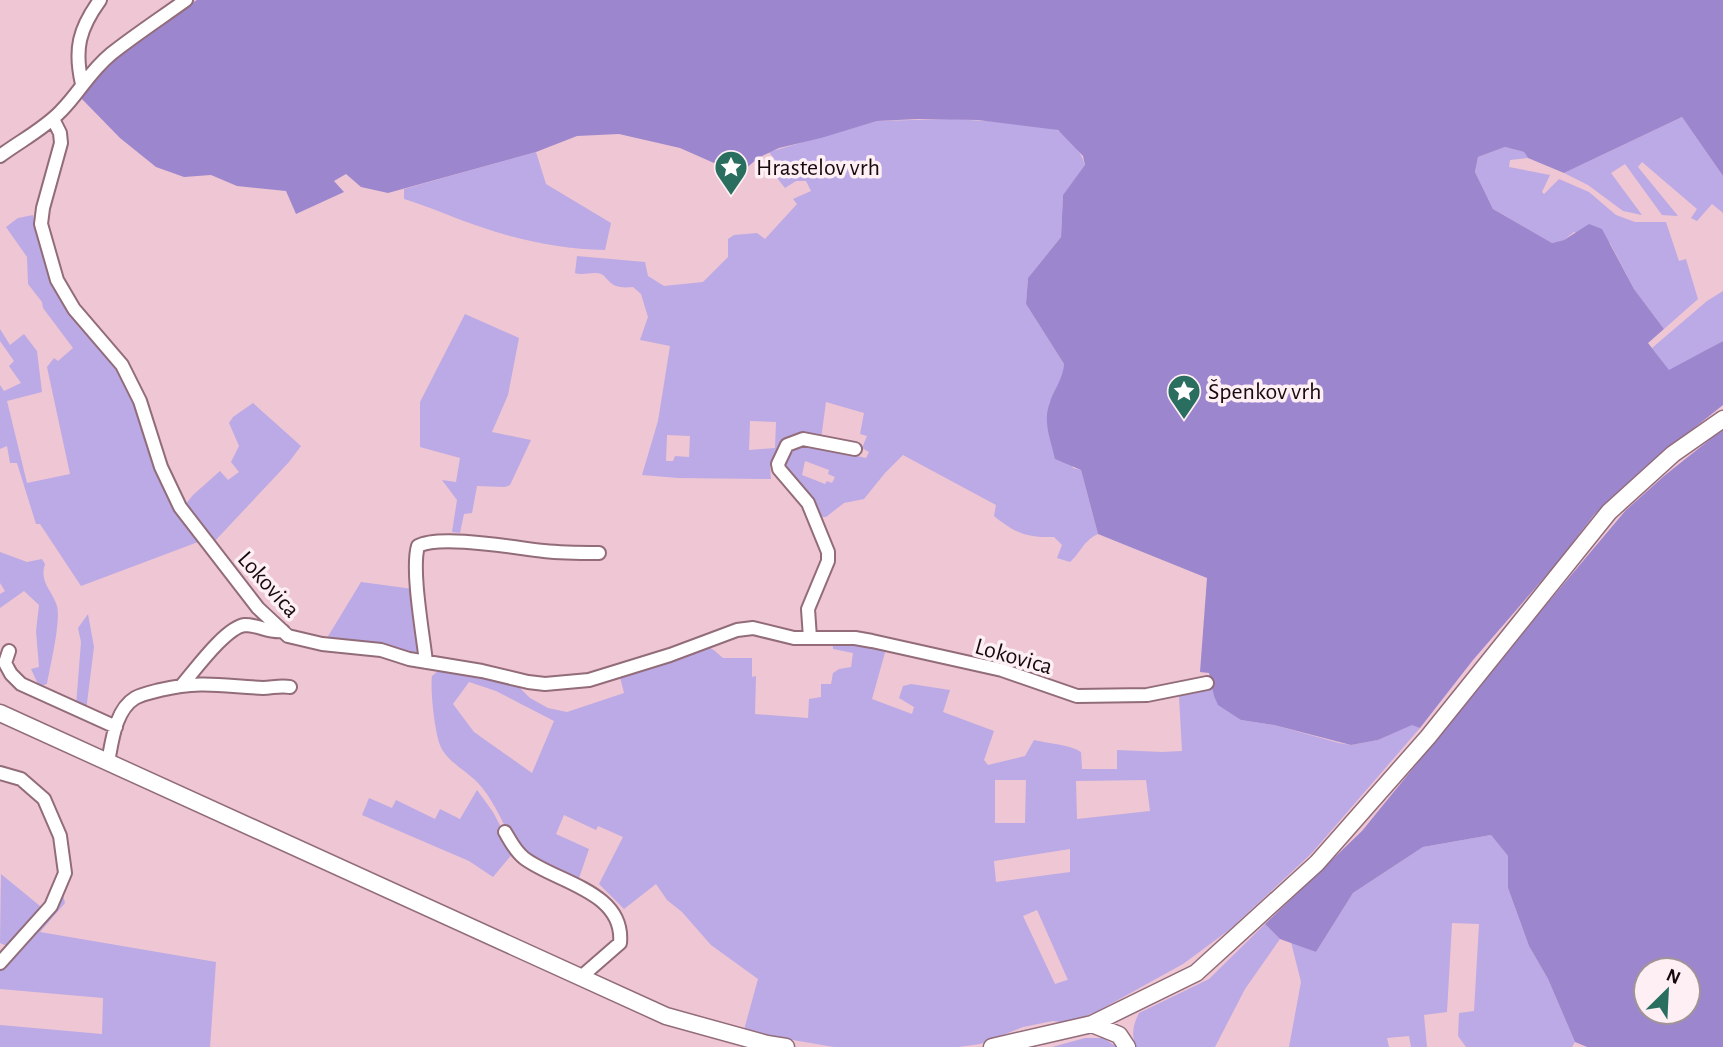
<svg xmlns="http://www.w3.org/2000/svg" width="1723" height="1047" font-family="'Alegreya Sans',sans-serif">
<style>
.green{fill:#bbaae5;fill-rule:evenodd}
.forest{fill:#9c87ce;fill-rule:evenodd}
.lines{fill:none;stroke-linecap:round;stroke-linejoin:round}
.street-casing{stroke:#926c79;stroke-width:16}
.secondary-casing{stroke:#926c79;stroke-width:19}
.street{stroke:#fff;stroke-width:12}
.secondary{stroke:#fff;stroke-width:16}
.labels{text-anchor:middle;stroke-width:7;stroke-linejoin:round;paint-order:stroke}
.poi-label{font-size:24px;fill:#170a0e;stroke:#fdeff3;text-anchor:start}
.street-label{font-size:24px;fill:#170a0e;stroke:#fdeff3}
</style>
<rect width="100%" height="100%" fill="#efc6d3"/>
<path class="green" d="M 1682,117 L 1723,176 L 1723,213 L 1712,204 L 1697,221 L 1691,218 L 1697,209 L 1642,162 L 1638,167 L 1678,216 L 1662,215 L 1625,164 L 1611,173 L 1642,215 L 1623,211 L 1588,185 L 1564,173 Z
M 949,119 C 968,120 1046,123 1059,131 C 1069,139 1083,153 1085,166 L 1063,195 L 1061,237 L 1028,278 L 1026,304 L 1064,364 L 1063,375 L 1049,404 L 1073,468 L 1081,470 L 1098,534 C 1083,541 1082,551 1070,562 L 1057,558 L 1062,545 L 1054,537 C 1027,538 1015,533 994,516 L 996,505 L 903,455 L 885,473 L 864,499 L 844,503 L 826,517 L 819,517 L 784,466 L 789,449 L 802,444 L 866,458 L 869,452 L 862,448 L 867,436 L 860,434 L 864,413 L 826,402 L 821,439 L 797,434 L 785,440 L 770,466 L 771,479 L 678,478 L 642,475 L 658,421 L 670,346 L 640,340 L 648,317 L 641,294 L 633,287 C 623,288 614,288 607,279 C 605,278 605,276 603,275 C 596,270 583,276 575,273 L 577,256 L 645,262 L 648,276 L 664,286 L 703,282 L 728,257 L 728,239 L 734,235 L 757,233 L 765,239 L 797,204 L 793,199 L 811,191 L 806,181 L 796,181 L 785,188 L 773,173 L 781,168 L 769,152 L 877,121 ZM 750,421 L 776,422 L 775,448 L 749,450 ZM 667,435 L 690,436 L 689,457 L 675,456 L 673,461 L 666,461 ZM 805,461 L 829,470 L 828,474 L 835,477 L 832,483 L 827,481 L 825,484 L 802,475 Z
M 1505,147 L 1524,152 L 1528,158 L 1510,160 L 1509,167 L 1550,175 L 1542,192 L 1544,194 L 1559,179 L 1589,192 L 1616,215 L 1635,222 L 1666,222 L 1679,261 L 1686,259 L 1698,299 L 1664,329 L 1634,289 L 1610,243 L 1574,232 L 1564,240 L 1552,243 L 1493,209 L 1475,172 L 1478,157 Z
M 536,152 L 546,184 L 611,223 L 605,250 C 563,249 521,241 481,227 C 456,219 431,207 404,199 L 404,189 Z
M 33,215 L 39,243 L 58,296 L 72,316 L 115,364 L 127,383 L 168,500 L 198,542 L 81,586 L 40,524 L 36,524 L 17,463 L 10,463 L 7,446 L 0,449 L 0,385 L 4,391 L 21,383 L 9,366 L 14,361 L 0,341 L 0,329 L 10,345 L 24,334 L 37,351 L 42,392 L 7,401 L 27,483 L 70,474 L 47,367 L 54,358 L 58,361 L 73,348 L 43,308 L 42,302 L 28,284 L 27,257 L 6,227 L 18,218 Z
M 1723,291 L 1723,341 L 1669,371 L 1652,348 L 1707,301 Z
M 465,314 L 519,338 L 508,395 L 492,432 L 531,440 L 510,485 L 505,487 L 477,486 L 472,513 L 464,514 L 460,533 L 452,532 L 457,500 L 442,480 L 456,482 L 460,458 L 420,447 L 420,402 Z
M 253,403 L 301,446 L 289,462 L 213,543 L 184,506 L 193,495 L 220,471 L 228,480 L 239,472 L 231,462 L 239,446 L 229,423 L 233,417 Z
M 0,552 L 27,562 L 42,559 L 45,564 C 39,582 52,590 57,606 C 61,622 50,667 47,684 L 40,686 L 37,682 L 31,669 L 39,667 L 36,631 L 39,605 L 24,591 L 0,608 L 0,594 L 5,591 L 0,583 Z
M 361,582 L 413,589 L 420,649 L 412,656 L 327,638 Z
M 88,614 L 94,647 L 86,711 L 76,706 L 81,642 L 78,628 Z
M 833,641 L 863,643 L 886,649 L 872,699 L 912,714 L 914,707 L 899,698 L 903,686 L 911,684 L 950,690 L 943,712 L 994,731 L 984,760 L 988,765 L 1025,756 L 1034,740 C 1050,744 1068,744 1081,752 L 1082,769 L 1117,769 L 1117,750 L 1162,752 L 1182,751 L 1179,696 L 1213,687 L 1214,696 L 1241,720 L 1274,725 L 1339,743 L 1351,745 L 1378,740 L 1413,724 L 1420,728 L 1311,854 L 1229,930 L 1183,964 L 1098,1011 L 1068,1023 L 1053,1021 L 1023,1027 L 980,1044 L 958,1047 L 834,1047 L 769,1036 L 744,1030 L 758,979 L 711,945 L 682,912 L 667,900 L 656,884 L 624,909 L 599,884 L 623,837 L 598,826 L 596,830 L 564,815 L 556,834 L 589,849 L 578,881 C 564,875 539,868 529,859 C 506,839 499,805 478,783 C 467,771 446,761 440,745 C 435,732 430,691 432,676 L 438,671 L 475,675 L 517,685 L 530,698 L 548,708 L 567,712 L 624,693 L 620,677 C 637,673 699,646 710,648 C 715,650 719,655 723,658 L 752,658 L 752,677 L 756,676 L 755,714 L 808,718 L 809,699 L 821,697 L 821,684 L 831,684 L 833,673 L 839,669 L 851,667 L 853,653 L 833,649 ZM 469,682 L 496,691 L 554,721 L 532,773 L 474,732 L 453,704 ZM 995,780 L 1026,780 L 1025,823 L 995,823 ZM 1146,780 L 1150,811 L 1077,819 L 1076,781 ZM 1070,849 L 1070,872 L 996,882 L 994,861 ZM 1037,910 L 1068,980 L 1067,980 L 1055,984 L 1023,916 Z
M 477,790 L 493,812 L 514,852 L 493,877 L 469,861 L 362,815 L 369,798 L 392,808 L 396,800 L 435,819 L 440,809 L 460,819 Z
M 1491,835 L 1508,856 L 1508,888 L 1529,946 L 1548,979 L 1575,1042 L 1572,1047 L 1466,1047 L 1458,1036 L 1459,1013 L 1474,1011 L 1479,924 L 1452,923 L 1447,1012 L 1424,1015 L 1427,1047 L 1411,1047 L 1409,1036 L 1387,1038 L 1389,1047 L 1289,1047 L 1301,982 L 1291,942 L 1316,952 L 1353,893 L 1423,847 Z
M 1,874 L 40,906 L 32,925 L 9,947 L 0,943 Z
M 63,895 L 65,903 L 40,932 L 216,962 L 210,1047 L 0,1047 L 0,1025 L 102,1034 L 103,998 L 0,989 L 0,968 L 55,908 Z
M 1265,924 L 1280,939 L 1245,989 L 1215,1047 L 1136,1047 C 1131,1034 1133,1025 1139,1013 L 1209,979 Z
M 1085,1038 L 1103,1038 L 1117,1047 L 1052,1047 Z"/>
<path class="forest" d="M 197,0 L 1723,0 L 1723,176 L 1682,117 L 1564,173 L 1528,158 L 1524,152 L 1505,147 L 1478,157 L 1475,172 L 1493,209 L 1552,243 L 1564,240 L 1589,224 L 1602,229 L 1634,289 L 1664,329 L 1648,343 L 1669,370 L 1723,341 L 1723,405 L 1643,469 L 1594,515 L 1556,564 L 1473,660 L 1420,728 L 1412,725 L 1378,740 L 1351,745 L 1274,725 L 1241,720 L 1218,705 L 1214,696 L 1209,673 L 1200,672 L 1207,578 L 1098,534 L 1081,470 L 1055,459 C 1051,441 1043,423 1049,405 C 1053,390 1063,380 1064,364 L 1026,304 L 1028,278 L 1061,237 L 1063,195 L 1085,165 L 1083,156 L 1058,130 L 978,120 L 918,119 L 877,121 L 821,138 L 779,148 L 758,158 L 743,171 L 723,167 L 680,148 L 619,134 L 577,136 L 536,152 L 388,193 L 361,187 L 346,174 L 334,181 L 344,192 L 296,214 L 286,191 L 237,186 L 211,175 L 184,177 L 156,167 L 120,138 L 80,97 C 111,57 152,25 197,0 Z
M 1723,429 L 1723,1047 L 1587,1047 L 1575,1042 L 1548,979 L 1529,946 L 1508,888 L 1508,856 L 1491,835 L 1423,847 L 1353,893 L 1316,952 L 1280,939 L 1265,924 L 1362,831 L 1540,612 L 1626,510 L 1664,476 ZM 1646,970 L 1688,970 L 1688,1012 L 1646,1012 Z"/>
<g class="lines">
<defs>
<path id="street" d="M 82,84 C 74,49 79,29 100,0
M 53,119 L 60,133 L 61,143 L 43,208 L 41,224 L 57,280 L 74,309 L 122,365 L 140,401 L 161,467 L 180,507 L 258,608 L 288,636 L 322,644 L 381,650 L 409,659 L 482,671 L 528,682 L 545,684 L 589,680 L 670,655 L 737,630 L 753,628 L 794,638 L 855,638 L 872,641 L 1002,670 L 1077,696 L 1147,695 L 1207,683
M 0,156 C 20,141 44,129 61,111 C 80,92 89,72 111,54 C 135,35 161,18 186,0
M 810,638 L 808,609 L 828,561 L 828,552 L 808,503 L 779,469 L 778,464 L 787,445 L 803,439 L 855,449
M 9,651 L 5,663 L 11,674 L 21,684 L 116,727
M 426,662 C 423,634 411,570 418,546 C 440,534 516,548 544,551 C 562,553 581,553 599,553
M 182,685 C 195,670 226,627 245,625 C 259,625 269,633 283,631
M 108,762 C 112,742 115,710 135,698 C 142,694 152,692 160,690 C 201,680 223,686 263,688 C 272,688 280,685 290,687
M 0,773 L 21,779 L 44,799 L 60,836 L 65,873 L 51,906 L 0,963
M 505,832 C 511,842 515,851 524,858 C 555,882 625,891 620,943 L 581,977"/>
<path id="secondary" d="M 0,713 L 666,1016 L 767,1044 L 786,1047
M 1092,1024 L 1119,1035 L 1127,1047
M 992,1047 L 1092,1024 L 1196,973 L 1317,863 L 1428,737 L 1609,512 L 1673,454 L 1723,419"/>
</defs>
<use href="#street" class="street-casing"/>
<use href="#secondary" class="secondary-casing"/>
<use href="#street" class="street"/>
<use href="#secondary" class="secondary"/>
</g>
<defs>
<symbol id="sight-pin" viewBox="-11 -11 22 30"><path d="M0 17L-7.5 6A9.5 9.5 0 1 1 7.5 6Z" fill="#2a6e60" stroke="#fdeff3"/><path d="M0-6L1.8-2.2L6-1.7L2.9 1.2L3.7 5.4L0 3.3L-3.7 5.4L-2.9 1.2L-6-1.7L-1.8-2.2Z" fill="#fff"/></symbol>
</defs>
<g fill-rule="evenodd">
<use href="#sight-pin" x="712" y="148" width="38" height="52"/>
<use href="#sight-pin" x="1165" y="372" width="38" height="52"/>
</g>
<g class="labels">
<g class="poi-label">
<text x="756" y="175">Hrastelov vrh</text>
<text x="1208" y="399">Špenkov vrh</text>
</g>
<g class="street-label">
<text transform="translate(269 584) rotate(48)" y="8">Lokovica</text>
<text transform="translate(1014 656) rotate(16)" y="8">Lokovica</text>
</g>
</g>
<g transform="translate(1667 991) rotate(24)"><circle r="33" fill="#fdeff3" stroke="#a19397" stroke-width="2"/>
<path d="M0-5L12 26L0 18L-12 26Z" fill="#2a6e60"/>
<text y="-10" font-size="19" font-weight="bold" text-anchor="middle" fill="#170a0e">N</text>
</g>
</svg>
